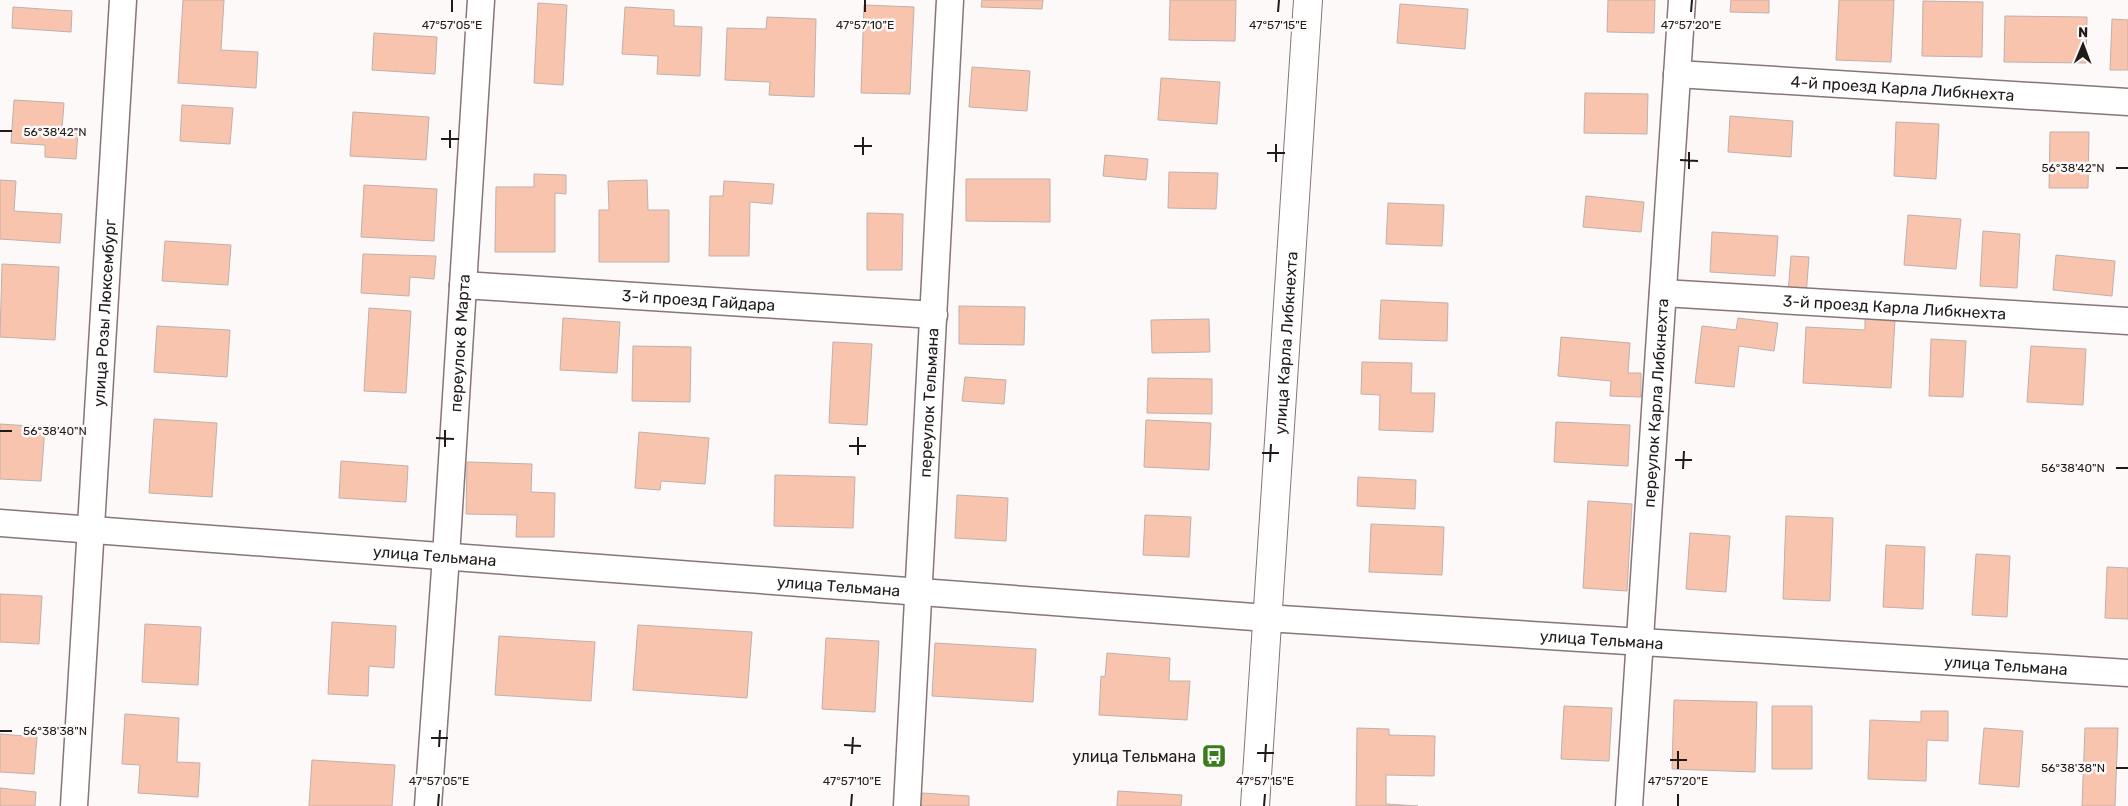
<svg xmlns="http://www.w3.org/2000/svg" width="2128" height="806" font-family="Rubik,sans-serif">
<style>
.building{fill:#f9c4ae;stroke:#c0b0aa}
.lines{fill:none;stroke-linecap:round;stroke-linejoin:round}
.minor-casing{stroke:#867675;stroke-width:29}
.secondary-casing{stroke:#867675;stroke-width:30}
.minor{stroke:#fff;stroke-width:26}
.secondary{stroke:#fff;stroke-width:28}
.ticks{fill:none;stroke:#201a1a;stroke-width:2}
.labels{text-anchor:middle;stroke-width:5;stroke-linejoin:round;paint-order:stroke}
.street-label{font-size:16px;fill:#201a1a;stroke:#fdf9f9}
.poi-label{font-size:16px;fill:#201a1a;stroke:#fdf9f9;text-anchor:end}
.ticks-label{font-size:12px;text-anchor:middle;fill:#201a1a;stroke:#fdf9f9;stroke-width:5;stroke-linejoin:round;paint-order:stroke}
</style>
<rect width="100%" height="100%" fill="#fdf9f9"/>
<path class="building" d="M 183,0 L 224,0 L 221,50 L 258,52 L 256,88 L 178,83 Z
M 982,0 L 1043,0 L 1042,9 L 981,7 Z
M 1170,0 L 1236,0 L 1235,41 L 1169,40 Z
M 1608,0 L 1655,0 L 1654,33 L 1607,32 Z
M 1731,0 L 1769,0 L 1769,13 L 1730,12 Z
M 1839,0 L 1894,0 L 1891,62 L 1836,60 Z
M 1923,1 L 1983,2 L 1982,57 L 1922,56 Z
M 538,3 L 567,5 L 563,85 L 534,83 Z
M 1400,4 L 1468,9 L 1465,49 L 1397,43 Z
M 864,5 L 914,7 L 910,94 L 861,93 Z
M 13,7 L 72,11 L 71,32 L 12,28 Z
M 625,7 L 674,10 L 674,26 L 702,27 L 700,76 L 657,74 L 658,56 L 622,54 Z
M 2005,16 L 2087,17 L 2086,63 L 2004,62 Z
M 767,17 L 816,19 L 814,97 L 769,95 L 770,82 L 725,80 L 727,28 L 766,29 Z
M 2112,19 L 2128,20 L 2128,70 L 2110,70 Z
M 374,33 L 437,37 L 435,74 L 372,70 Z
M 972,67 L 1030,71 L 1027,111 L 969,107 Z
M 1161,78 L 1220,82 L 1217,124 L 1158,120 Z
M 1585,93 L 1648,94 L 1647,134 L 1584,133 Z
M 14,100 L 64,103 L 62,129 L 78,131 L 76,159 L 45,157 L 45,145 L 11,143 Z
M 182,105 L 233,108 L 230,144 L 180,141 Z
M 353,112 L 429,117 L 426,160 L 350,156 Z
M 1730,116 L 1793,121 L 1791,157 L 1728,152 Z
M 1896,122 L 1939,124 L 1936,179 L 1894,176 Z
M 2050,132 L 2089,132 L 2088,188 L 2049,188 Z
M 1105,155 L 1148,159 L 1146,180 L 1103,176 Z
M 1169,172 L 1218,173 L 1216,209 L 1168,208 Z
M 534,174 L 566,175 L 566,194 L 555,193 L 555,252 L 495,252 L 496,187 L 534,187 Z
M 966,179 L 1050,179 L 1050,222 L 966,221 Z
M 0,180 L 16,181 L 14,211 L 62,214 L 60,243 L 0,239 Z
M 647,180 L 648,210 L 669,210 L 669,262 L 599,262 L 599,210 L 609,210 L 608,181 Z
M 724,181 L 774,184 L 772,204 L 750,202 L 749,256 L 709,256 L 710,196 L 723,196 Z
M 364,185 L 437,189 L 434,241 L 361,237 Z
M 1586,196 L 1644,202 L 1641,232 L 1583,227 Z
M 1388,203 L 1444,205 L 1442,246 L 1386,244 Z
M 867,213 L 903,214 L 902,270 L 867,270 Z
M 1908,215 L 1961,219 L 1956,269 L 1904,265 Z
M 1983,231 L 2020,234 L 2017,288 L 1980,286 Z
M 1712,232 L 1778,236 L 1775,276 L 1710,272 Z
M 165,241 L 231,245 L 228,285 L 162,281 Z
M 363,254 L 436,256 L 434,279 L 410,277 L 409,296 L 361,293 Z
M 2056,255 L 2115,261 L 2112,296 L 2053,290 Z
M 1791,256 L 1809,257 L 1806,296 L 1788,294 Z
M 2,264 L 59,267 L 55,340 L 0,337 Z
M 1381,300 L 1448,303 L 1447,341 L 1379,339 Z
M 959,306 L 1025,307 L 1024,345 L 959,344 Z
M 369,308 L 411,311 L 406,393 L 364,391 Z
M 563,318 L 620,322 L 617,373 L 560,370 Z
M 1738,318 L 1778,323 L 1774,351 L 1739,346 L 1734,387 L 1695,383 L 1702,326 L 1736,330 Z
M 1865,318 L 1895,320 L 1891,388 L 1803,383 L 1806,327 L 1865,330 Z
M 1209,319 L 1210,352 L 1152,353 L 1151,320 Z
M 157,326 L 230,330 L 227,377 L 154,372 Z
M 1561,337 L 1630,343 L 1628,373 L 1641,373 L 1641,397 L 1610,396 L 1611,381 L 1558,376 Z
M 1931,339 L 1966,341 L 1963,397 L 1929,396 Z
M 833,342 L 872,344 L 867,425 L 829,423 Z
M 633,346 L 691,347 L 690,402 L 632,401 Z
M 2031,346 L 2086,349 L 2083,405 L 2027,402 Z
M 1362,362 L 1412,363 L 1411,393 L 1435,393 L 1433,432 L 1379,430 L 1380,395 L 1361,394 Z
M 965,377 L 1006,380 L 1004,404 L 962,401 Z
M 1148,378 L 1212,379 L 1212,414 L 1147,413 Z
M 154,419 L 217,423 L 212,497 L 149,493 Z
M 1146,420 L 1211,423 L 1209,470 L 1144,467 Z
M 1556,422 L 1630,425 L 1628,466 L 1554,462 Z
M 0,424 L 45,427 L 41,481 L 0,479 Z
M 639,432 L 709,438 L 705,484 L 661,481 L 660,490 L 635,488 Z
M 341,461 L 408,466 L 406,502 L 339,498 Z
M 467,462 L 532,464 L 531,492 L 555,493 L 554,537 L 516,537 L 517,515 L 466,514 Z
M 775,475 L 855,477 L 853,528 L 774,526 Z
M 1358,477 L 1416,480 L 1415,509 L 1357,506 Z
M 957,495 L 1008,498 L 1006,541 L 955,538 Z
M 1588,501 L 1632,504 L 1627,591 L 1583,588 Z
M 1145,515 L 1191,517 L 1189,557 L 1143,555 Z
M 1786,516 L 1833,518 L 1830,601 L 1783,599 Z
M 1371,524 L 1444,527 L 1442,575 L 1369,572 Z
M 1690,533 L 1730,536 L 1726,592 L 1686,589 Z
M 1886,545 L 1925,547 L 1923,609 L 1883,607 Z
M 1976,554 L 2010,556 L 2007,617 L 1972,615 Z
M 2107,567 L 2128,568 L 2128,619 L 2105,618 Z
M 0,594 L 42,596 L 39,644 L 0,642 Z
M 332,622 L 396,626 L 394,668 L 369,666 L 368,696 L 328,694 Z
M 145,624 L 201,627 L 198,685 L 142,682 Z
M 638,625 L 752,632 L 747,698 L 633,690 Z
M 499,636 L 595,642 L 591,701 L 495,695 Z
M 826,638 L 879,641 L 875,712 L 822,709 Z
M 935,643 L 1036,649 L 1033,702 L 932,696 Z
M 1107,653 L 1170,658 L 1169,681 L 1190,681 L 1187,720 L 1099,715 L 1101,676 L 1105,677 Z
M 1674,700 L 1757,702 L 1755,772 L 1672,769 Z
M 1564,706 L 1612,708 L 1609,761 L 1561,759 Z
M 1772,706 L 1812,706 L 1812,769 L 1772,769 Z
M 1921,711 L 1948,711 L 1948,741 L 1927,740 L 1926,781 L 1868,779 L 1870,720 L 1921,722 Z
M 125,714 L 179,718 L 177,762 L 200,763 L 198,797 L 138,793 L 140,765 L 122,764 Z
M 1357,728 L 1389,729 L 1389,735 L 1435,736 L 1434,776 L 1386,775 L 1386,804 L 1418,806 L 1356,806 Z
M 1984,728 L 2023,731 L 2019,787 L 1979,784 Z
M 2085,728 L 2118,728 L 2115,806 L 2082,806 Z
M 0,734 L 37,737 L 34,774 L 0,772 Z
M 312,760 L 395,765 L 392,806 L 309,806 Z
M 0,788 L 36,792 L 35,806 L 0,806 Z
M 1118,791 L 1182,795 L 1181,806 L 1117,806 Z
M 922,793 L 969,796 L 969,806 L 921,806 Z"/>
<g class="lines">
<defs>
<g id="minor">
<path id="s1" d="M 1677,74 L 2128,102"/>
<path id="s2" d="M 463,285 L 934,315"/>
<path id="s3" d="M 1663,293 L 2128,321"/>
<path id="s4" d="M 0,523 L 1267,618 L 2128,673"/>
<path id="s5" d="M 74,806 L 123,0"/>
<path id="s6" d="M 428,806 L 446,556 L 481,0"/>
<path id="s7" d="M 907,806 L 950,0"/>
<path id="s8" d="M 1629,806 L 1682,0"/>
</g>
<g id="secondary">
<path id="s9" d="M 1255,806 L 1308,0"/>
</g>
</defs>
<use href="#minor" class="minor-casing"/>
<use href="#secondary" class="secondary-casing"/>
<use href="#minor" class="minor"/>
<use href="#secondary" class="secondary"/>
</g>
<path class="ticks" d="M 452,12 L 452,0M 865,12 L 865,0M 1278,12 L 1279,0M 1691,12 L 1692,0M 0,131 L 12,131M 441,139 L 459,139M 854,146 L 872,146M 450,148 L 450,130M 1267,153 L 1285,153M 863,155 L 863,137M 1680,160 L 1698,161M 1276,162 L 1276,144M 2116,168 L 2128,168M 1689,169 L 1689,152M 0,431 L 12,431M 436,438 L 454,439M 849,446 L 866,446M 445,447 L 445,430M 1262,453 L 1279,453M 858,455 L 858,437M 1675,460 L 1692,460M 1270,462 L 1271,444M 2116,468 L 2128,468M 1683,469 L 1684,451M 0,731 L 12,731M 431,738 L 448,738M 844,745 L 861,746M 439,747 L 440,730M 1257,753 L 1274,753M 852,754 L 853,737M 1670,760 L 1687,760M 1265,762 L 1266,744M 2116,768 L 2128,768M 1678,769 L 1678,751M 438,806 L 439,794M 851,806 L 852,794M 1264,806 L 1265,794M 1678,806 L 1678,794"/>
<defs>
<symbol id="bus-square" viewBox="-11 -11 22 22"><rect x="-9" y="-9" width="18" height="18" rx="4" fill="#3a7c1d" stroke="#fdf9f9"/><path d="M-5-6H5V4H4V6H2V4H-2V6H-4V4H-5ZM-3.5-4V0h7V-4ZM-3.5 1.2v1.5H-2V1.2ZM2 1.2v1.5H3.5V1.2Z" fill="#fff"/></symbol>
</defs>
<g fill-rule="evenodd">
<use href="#bus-square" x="1200" y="742" width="28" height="28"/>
</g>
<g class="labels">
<g class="street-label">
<text dy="6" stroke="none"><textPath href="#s1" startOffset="226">4-й проезд Карла Либкнехта</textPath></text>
<text dy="6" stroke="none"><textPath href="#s2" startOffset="236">3-й проезд Гайдара</textPath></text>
<text dy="6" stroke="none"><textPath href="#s3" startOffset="232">3-й проезд Карла Либкнехта</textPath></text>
<text dy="6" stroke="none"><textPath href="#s5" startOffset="494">улица Розы Люксембург</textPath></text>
<text dy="6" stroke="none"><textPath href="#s6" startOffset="464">переулок 8 Марта</textPath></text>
<text dy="6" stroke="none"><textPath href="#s9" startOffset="464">улица Карла Либкнехта</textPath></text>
<text dy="6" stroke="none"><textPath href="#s7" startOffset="404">переулок Тельмана</textPath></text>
<text dy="6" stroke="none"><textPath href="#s8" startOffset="404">переулок Карла Либкнехта</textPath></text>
<text dy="6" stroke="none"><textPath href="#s4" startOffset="436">улица Тельмана</textPath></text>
<text dy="6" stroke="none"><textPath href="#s4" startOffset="841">улица Тельмана</textPath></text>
<text dy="6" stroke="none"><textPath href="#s4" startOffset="1606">улица Тельмана</textPath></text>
<text dy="6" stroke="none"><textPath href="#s4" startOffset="2011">улица Тельмана</textPath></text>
</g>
<g class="poi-label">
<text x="1196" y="762">улица Тельмана</text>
</g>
</g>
<g class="ticks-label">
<text x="452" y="29">47°57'05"E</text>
<text x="865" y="29">47°57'10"E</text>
<text x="1278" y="29">47°57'15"E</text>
<text x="1691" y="29">47°57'20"E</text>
<text x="55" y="136">56°38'42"N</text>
<text x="2073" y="172">56°38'42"N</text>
<text x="55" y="435">56°38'40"N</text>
<text x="2073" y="472">56°38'40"N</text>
<text x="55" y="735">56°38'38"N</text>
<text x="2073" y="772">56°38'38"N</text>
<text x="439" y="785">47°57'05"E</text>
<text x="852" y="785">47°57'10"E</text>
<text x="1265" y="785">47°57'15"E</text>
<text x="1678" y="785">47°57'20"E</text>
</g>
<g transform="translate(2083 45) rotate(1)" stroke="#fdf9f9" stroke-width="4" paint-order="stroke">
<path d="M0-4L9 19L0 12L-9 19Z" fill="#201a1a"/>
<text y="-8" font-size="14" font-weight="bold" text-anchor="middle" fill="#201a1a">N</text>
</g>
</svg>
